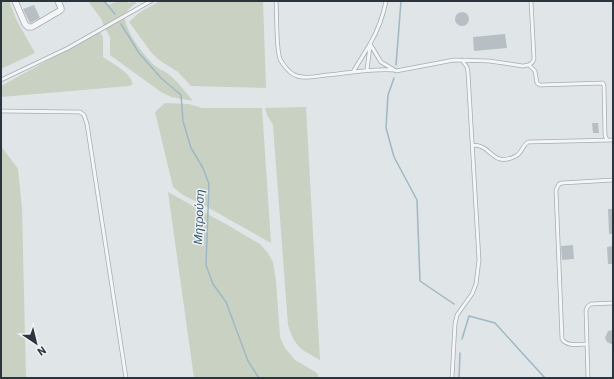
<svg xmlns="http://www.w3.org/2000/svg" width="614" height="379" font-family="Barlow,sans-serif">
<style>
.green{fill:#c9d1c2}
.lines{fill:none;stroke-linecap:round;stroke-linejoin:round}
.stream{stroke:#9eb8c5;stroke-width:1.5}
.building{fill:#b8bfc4}
.lane-casing{stroke:#a6adb2;stroke-width:4.5}
.street-casing{stroke:#a6adb2;stroke-width:7}
.lane{stroke:#f3f5f7;stroke-width:3}
.street{stroke:#f3f5f7;stroke-width:5.5}
.labels{text-anchor:middle;stroke-width:3;stroke-linejoin:round;paint-order:stroke}
.water-label{font-size:12px;font-style:italic;fill:#385a6f;stroke:#f0f3f6}
</style>
<rect width="100%" height="100%" fill="#e0e5e8"/>
<path class="green" d="M 1,1 L 9,1 L 17,21 L 35,53 L 1,69 Z
M 88,1 L 106,1 L 108,5 C 115,2 122,0 129,3 L 135,1 L 136,3 L 130,8 L 124,15 C 126,32 142,53 154,65 C 160,70 167,72 172,77 C 180,84 186,93 193,101 L 171,97 L 161,92 L 110,55 L 110,37 L 104,27 L 102,20 Z
M 160,1 L 263,1 L 266,88 L 191,86 L 178,72 L 159,60 L 151,52 L 129,22 L 140,12 Z
M 100,32 L 103,37 L 103,57 C 113,64 129,71 133,84 L 129,86 L 1,97 L 1,86 Z
M 165,103 L 189,104 L 202,108 L 262,108 L 271,243 L 207,207 L 183,195 L 173,187 L 155,112 Z
M 306,107 L 320,360 C 300,349 295,347 288,325 L 273,125 L 267,115 L 265,108 Z
M 1,146 L 18,169 L 22,208 L 26,378 L 1,378 Z
M 168,192 L 231,227 L 260,244 L 268,253 L 273,262 L 276,281 L 280,337 L 285,348 L 295,360 L 317,373 L 319,378 L 194,378 Z"/>
<g class="lines">
<path class="stream" d="M 104,1 L 115,14
M 121,24 L 139,53 L 161,78 L 181,95 L 183,121 L 191,148 L 203,168 L 209,184 L 206,265 L 213,284 L 226,302 L 248,361 L 259,378
M 396,65 L 401,1
M 394,78 L 388,95 L 386,128 L 394,157 L 417,200 L 420,281 L 454,304
M 462,339 L 469,316 L 495,323 L 545,378
M 459,378 L 460,353"/>
</g>
<path class="building" d="M 34,5 L 40,18 L 30,23 L 23,9 Z
M455 19a7 7 0 1 1 14 0a7 7 0 1 1-14 0Z
M 505,34 L 507,48 L 474,51 L 473,37 Z
M 592,123 L 598,123 L 599,133 L 593,133 Z
M 608,209 L 613,209 L 613,234 L 609,234 Z
M 573,245 L 574,259 L 562,260 L 561,246 Z
M 613,246 L 613,264 L 608,264 L 607,247 Z
M 613,330 L 613,345 L 607,342 L 605,338 L 608,331 Z"/>
<g class="lines">
<defs>
<path id="lane" d="M 276,1 C 277,14 276,48 280,59 C 283,65 290,74 297,76 C 306,79 318,76 327,75 C 349,73 371,68 394,70
M 386,1 C 383,17 378,30 370,44 L 381,62 L 396,71 L 454,60 L 489,61 L 523,66 C 528,65 532,65 534,59 L 531,1
M 529,65 L 535,71 L 537,83 L 540,85 L 603,83 L 604,86 L 605,135 L 607,140
M 367,70 L 370,46
M 353,72 L 370,44
M 1,80 L 68,48 L 151,1
M 1,111 L 80,112 L 84,115 L 87,124 L 126,378
M 473,145 C 493,145 491,168 516,156 C 522,153 522,146 528,142 L 613,140
M 587,344 C 579,344 567,347 562,339 L 556,190 L 559,184 L 562,183 L 613,180
M 452,378 L 455,324 L 457,315 L 472,294 L 476,284 L 479,260 L 468,73 L 467,67 L 462,60
M 588,378 L 586,310 L 588,306 L 591,304 L 613,303"/>
<path id="street" d="M 15,1 L 25,24 L 28,27 L 32,27 L 61,10 L 61,8 L 58,1"/>
</defs>
<use href="#lane" class="lane-casing"/>
<use href="#street" class="street-casing"/>
<use href="#lane" class="lane"/>
<use href="#street" class="street"/>
</g>
<g class="labels">
<g class="water-label">
<text transform="translate(199 217) rotate(-88)" y="4">Μητρούση</text>
</g>
</g>
<rect width="614" height="379" fill="none" stroke="#2a353e" stroke-width="4"/>
<g transform="translate(36 343) rotate(145)" stroke="#f0f3f6" stroke-width="3" paint-order="stroke">
<path d="M0-3L7 15L0 10L-7 15Z" fill="#2a353e"/>
<text y="-6" font-size="11" font-weight="bold" text-anchor="middle" fill="#2a353e">N</text>
</g>
</svg>
